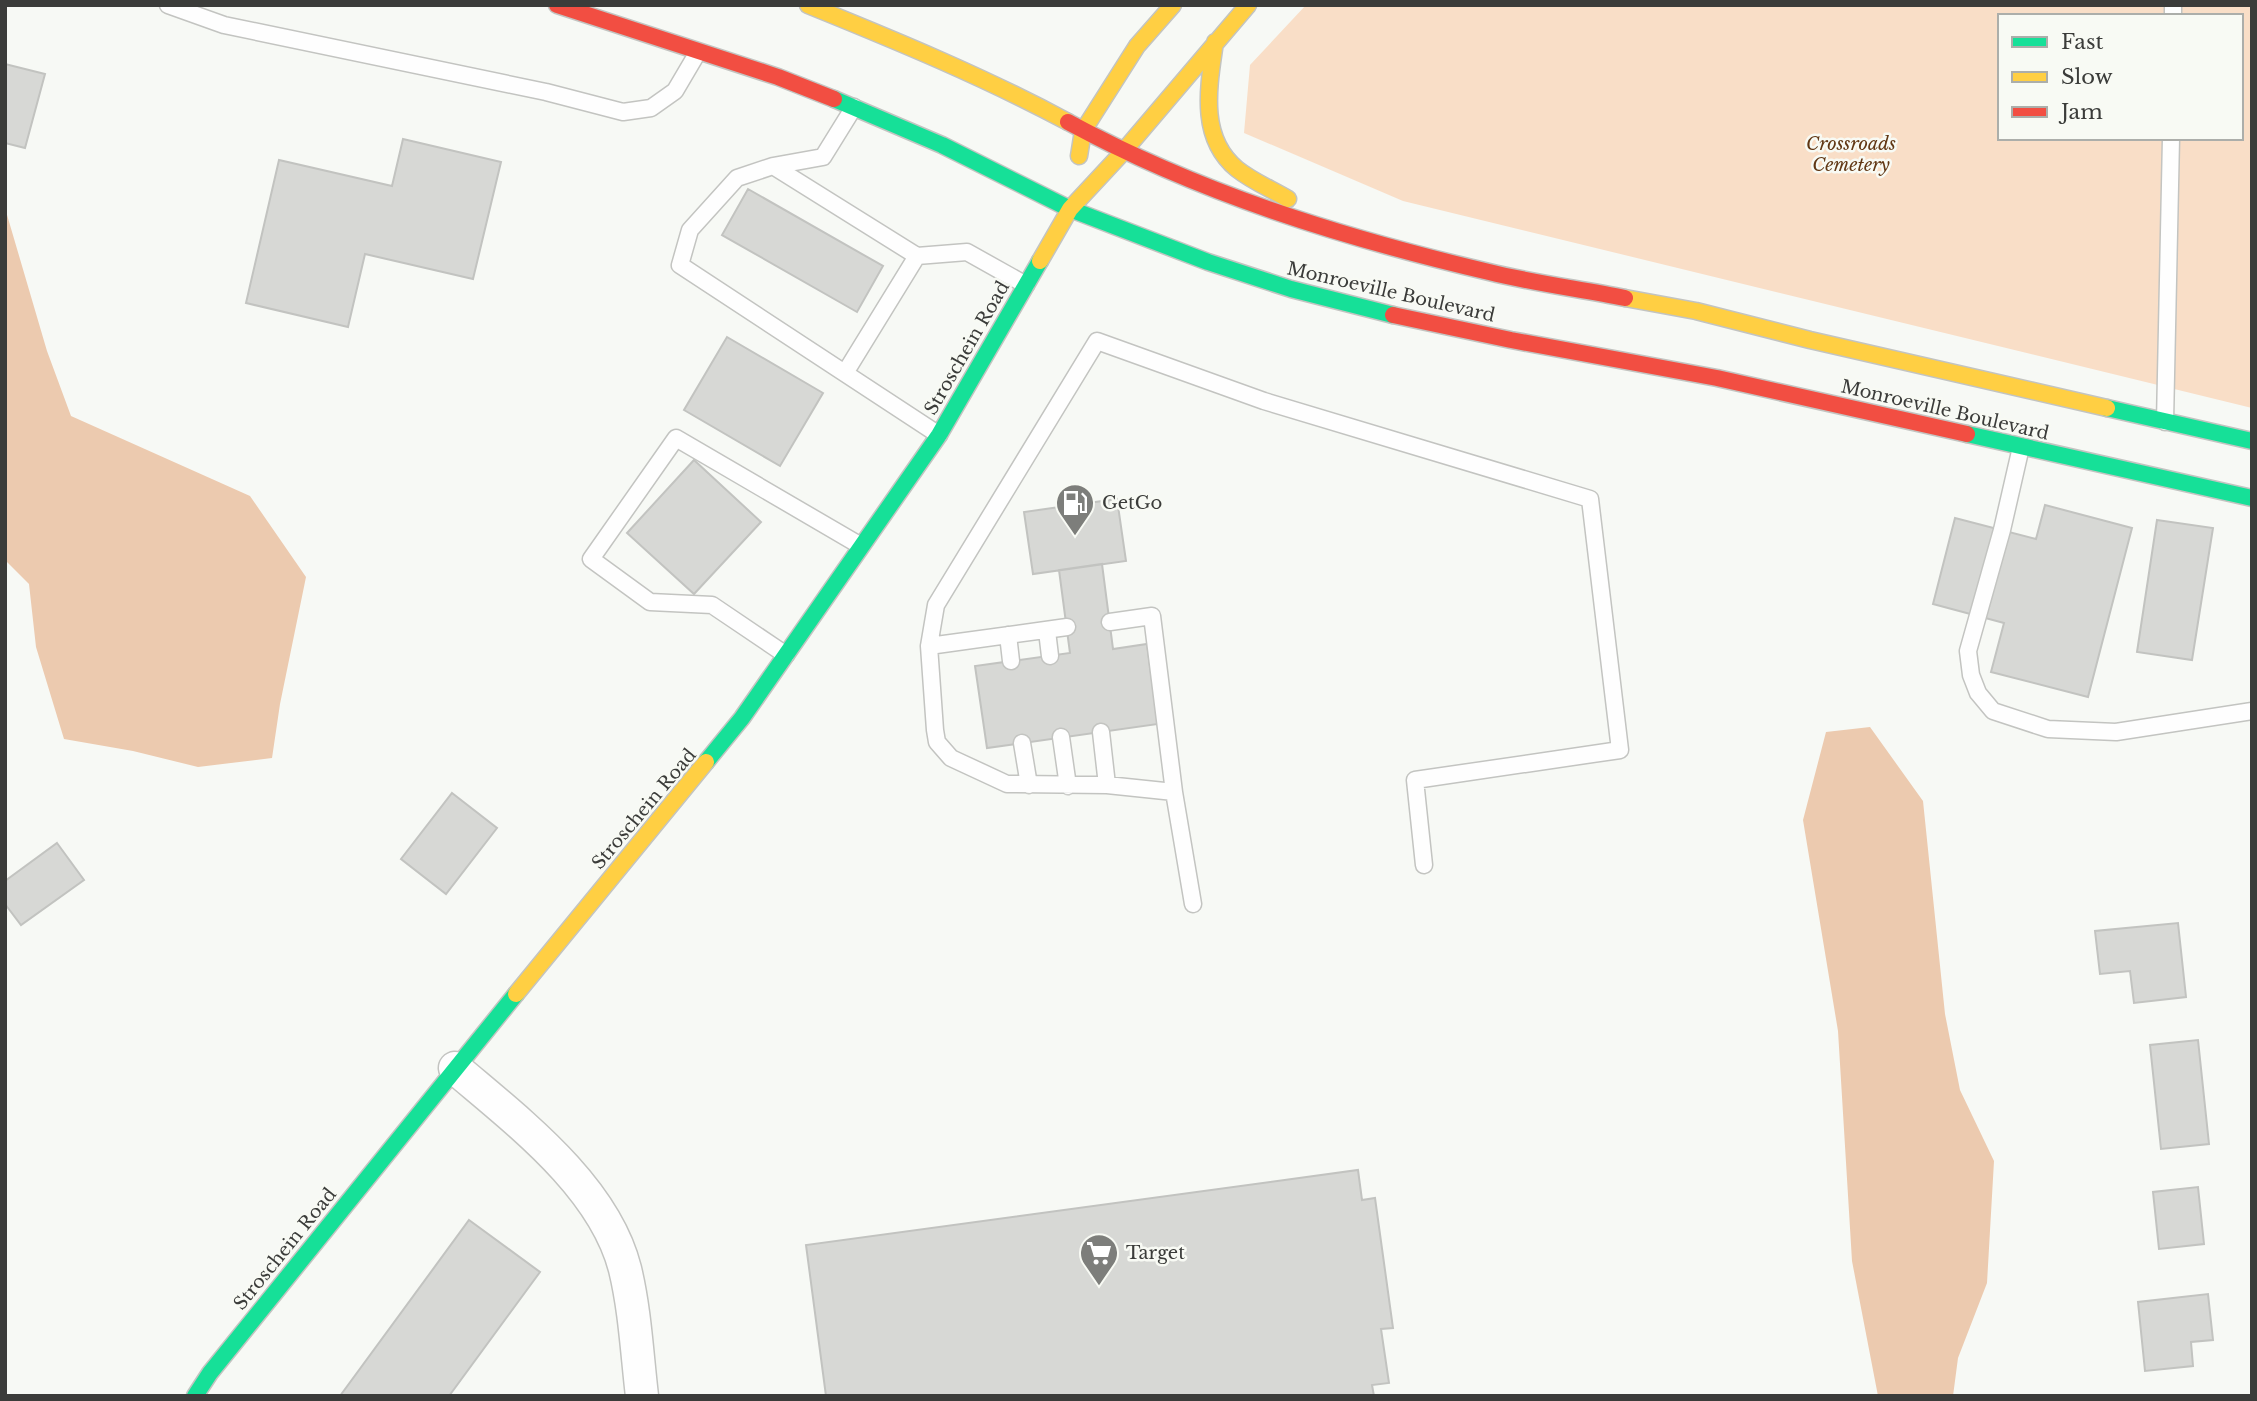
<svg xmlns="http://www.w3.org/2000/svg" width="2257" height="1401" font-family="'Libre Baskerville',serif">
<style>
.green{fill:#f9dec7;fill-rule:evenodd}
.forest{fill:#eccaaf}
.building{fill:#d7d8d5;stroke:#c2c3c0;stroke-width:2}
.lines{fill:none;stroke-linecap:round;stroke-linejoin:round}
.lane-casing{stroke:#c3c4c1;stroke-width:19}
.street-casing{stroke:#c3c4c1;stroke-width:35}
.fast-casing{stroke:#c3c4c1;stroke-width:19}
.slow-casing{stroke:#c3c4c1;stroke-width:19}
.jam-casing{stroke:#c3c4c1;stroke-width:19}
.lane{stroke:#fefefe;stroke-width:16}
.street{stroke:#fefefe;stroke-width:32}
.fast{stroke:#16e098;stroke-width:16}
.slow{stroke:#ffcf43;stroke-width:16}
.jam{stroke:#f24e42;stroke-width:16}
.labels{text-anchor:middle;stroke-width:5;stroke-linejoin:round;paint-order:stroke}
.park-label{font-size:18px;font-style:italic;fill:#613714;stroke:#f8faf4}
.street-label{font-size:18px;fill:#3b3c3a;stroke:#f8faf4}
.poi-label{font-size:18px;fill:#3b3c3a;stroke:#f8faf4;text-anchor:start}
</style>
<rect width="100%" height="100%" fill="#f7f9f5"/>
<path class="green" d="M 1306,5 L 2252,5 L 2252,408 L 1403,201 L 1244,133 L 1250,65 ZM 2000,16 L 2241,16 L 2241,138 L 2000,138 Z"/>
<path class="forest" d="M 5,208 L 47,351 L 71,416 L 250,496 L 306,577 L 280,704 L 272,758 L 198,767 L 133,751 L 64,739 L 36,647 L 29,584 L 5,560 Z
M 1870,727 L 1923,801 L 1945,1014 L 1960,1090 L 1994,1161 L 1987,1283 L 1958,1358 L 1953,1396 L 1878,1396 L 1852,1261 L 1838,1031 L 1803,820 L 1826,732 Z"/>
<path class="building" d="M 5,64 L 45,74 L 25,148 L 5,143 Z
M 403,139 L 501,162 L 473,279 L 365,254 L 348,327 L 246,303 L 279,160 L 392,186 Z
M 748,189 L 883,266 L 857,312 L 722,235 Z
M 727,337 L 823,393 L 780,466 L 684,410 Z
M 694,460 L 761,522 L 694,594 L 627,533 Z
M 1117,499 L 1126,561 L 1033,574 L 1024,512 Z
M 2045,505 L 2132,528 L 2088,697 L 1991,672 L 2004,623 L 1933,604 L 1955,518 L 2036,539 Z
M 2157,520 L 2213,528 L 2192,660 L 2137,652 Z
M 1102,564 L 1113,649 L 1147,644 L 1158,724 L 987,748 L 975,666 L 1070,653 L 1059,570 Z
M 452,793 L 497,828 L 446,894 L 401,859 Z
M 57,843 L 84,880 L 21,925 L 5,904 L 5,881 Z
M 2178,923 L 2186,997 L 2134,1003 L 2130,971 L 2100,974 L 2095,931 Z
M 2198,1040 L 2209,1144 L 2161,1149 L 2150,1045 Z
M 1358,1170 L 1362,1200 L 1375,1198 L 1393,1328 L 1381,1329 L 1389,1383 L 1372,1385 L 1374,1396 L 826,1396 L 806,1245 Z
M 2198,1187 L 2204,1244 L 2159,1249 L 2153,1192 Z
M 469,1220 L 540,1272 L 449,1396 L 340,1396 Z
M 2208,1294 L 2213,1340 L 2191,1342 L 2193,1366 L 2145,1371 L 2138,1302 Z"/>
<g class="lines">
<defs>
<path id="lane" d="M 168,5 L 224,25 L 546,92 L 623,112 L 651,108 L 675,91 L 698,52
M 2173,16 L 2173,5
M 854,107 L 823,157 L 773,166 L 737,178 L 690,230 L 680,265 L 939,435
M 773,166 L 917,256 L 967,252 L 1026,285
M 845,373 L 917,256
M 2165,422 L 2171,138
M 2021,447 L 2002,530 L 1968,651 L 1971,675 L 1978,693 L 1993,711 L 2048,729 L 2116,732 L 2252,711
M 1110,622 L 1152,616 L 1174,792
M 1047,631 L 1050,656
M 1008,635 L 1011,661
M 929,646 L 1067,627
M 786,655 L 712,605 L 650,602 L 591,559 L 676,438 L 861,546
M 1101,732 L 1107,785
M 1061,737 L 1068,786
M 1022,743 L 1029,785
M 1193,904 L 1174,792 L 1107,785 L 1007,784 L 951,758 L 937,742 L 935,730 L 929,646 L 936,605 L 1097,341 L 1264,401 L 1590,499 L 1620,750 L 1415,780 L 1424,865"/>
<path id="street" d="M 455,1068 C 517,1121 604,1186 625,1269 C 635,1310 637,1354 642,1396"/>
<path id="fast" d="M 834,99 L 942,145 L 1070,209 L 1208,262 L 1291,289 L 1393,315
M 2107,408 L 2252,441
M 1967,434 L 2252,498
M 706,762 L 742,718 L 939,435 L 1040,261
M 195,1396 L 210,1373 L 516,994"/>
<path id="slow" d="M 808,5 C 897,41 984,77 1068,122
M 1215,42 C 1209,85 1198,137 1237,169 C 1252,181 1271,189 1288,199
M 1079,156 L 1083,131 L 1137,46 L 1173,5
M 1040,261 L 1070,209 L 1123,152 L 1248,5
M 1625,298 L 1696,311 L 1810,340 L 2107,408
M 516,994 L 706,762"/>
<path id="jam" d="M 557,5 L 778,77 L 834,99
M 1068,122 C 1199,193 1344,238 1489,272 C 1533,283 1580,289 1625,298
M 1393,315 L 1511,340 L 1717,378 L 1967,434"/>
</defs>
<use href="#lane" class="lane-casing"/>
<use href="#street" class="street-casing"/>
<use href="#fast" class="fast-casing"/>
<use href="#slow" class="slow-casing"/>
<use href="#jam" class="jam-casing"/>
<use href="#lane" class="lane"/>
<use href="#street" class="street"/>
<use href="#fast" class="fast"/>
<use href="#slow" class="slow"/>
<use href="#jam" class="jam"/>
</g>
<defs>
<symbol id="fuel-pin" viewBox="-11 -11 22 30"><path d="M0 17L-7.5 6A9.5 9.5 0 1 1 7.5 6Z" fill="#7d7e7b" stroke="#f8faf4"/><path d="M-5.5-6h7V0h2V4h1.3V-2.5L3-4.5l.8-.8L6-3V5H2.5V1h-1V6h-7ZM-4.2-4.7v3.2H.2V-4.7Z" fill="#fff"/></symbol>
<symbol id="supermarket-pin" viewBox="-11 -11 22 30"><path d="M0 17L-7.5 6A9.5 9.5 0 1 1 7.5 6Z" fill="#7d7e7b" stroke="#f8faf4"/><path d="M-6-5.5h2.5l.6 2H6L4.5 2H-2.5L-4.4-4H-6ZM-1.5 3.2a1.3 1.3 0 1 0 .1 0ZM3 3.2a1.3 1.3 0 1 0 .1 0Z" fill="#fff"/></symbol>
</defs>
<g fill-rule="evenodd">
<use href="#fuel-pin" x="1053" y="481" width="44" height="60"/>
<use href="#supermarket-pin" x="1077" y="1231" width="44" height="60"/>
</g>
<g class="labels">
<g class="park-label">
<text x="1851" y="150">Crossroads<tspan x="1851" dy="21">Cemetery</tspan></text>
</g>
<g class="street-label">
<text transform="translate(1391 292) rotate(13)" y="6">Monroeville Boulevard</text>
<text transform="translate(967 348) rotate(-60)" y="6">Stroschein Road</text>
<text transform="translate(1945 410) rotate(13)" y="6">Monroeville Boulevard</text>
<text transform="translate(644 809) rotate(-50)" y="6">Stroschein Road</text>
<text transform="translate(285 1249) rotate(-51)" y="6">Stroschein Road</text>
</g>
<g class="poi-label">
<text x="1102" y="509">GetGo</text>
<text x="1126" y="1259">Target</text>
</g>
</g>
<rect width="2257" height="1401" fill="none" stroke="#3b3c3a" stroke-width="14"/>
<rect x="1998" y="14" width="245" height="126" fill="#f8faf4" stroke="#acaeaa" stroke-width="2"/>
<rect x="2012" y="37" width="35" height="10" fill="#16e098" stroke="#acaeaa" stroke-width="2"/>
<text x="2061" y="49" font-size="21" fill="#3b3c3a">Fast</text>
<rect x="2012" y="72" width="35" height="10" fill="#ffcf43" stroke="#acaeaa" stroke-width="2"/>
<text x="2061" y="84" font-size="21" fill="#3b3c3a">Slow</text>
<rect x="2012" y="107" width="35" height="10" fill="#f24e42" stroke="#acaeaa" stroke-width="2"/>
<text x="2061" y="119" font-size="21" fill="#3b3c3a">Jam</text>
</svg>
